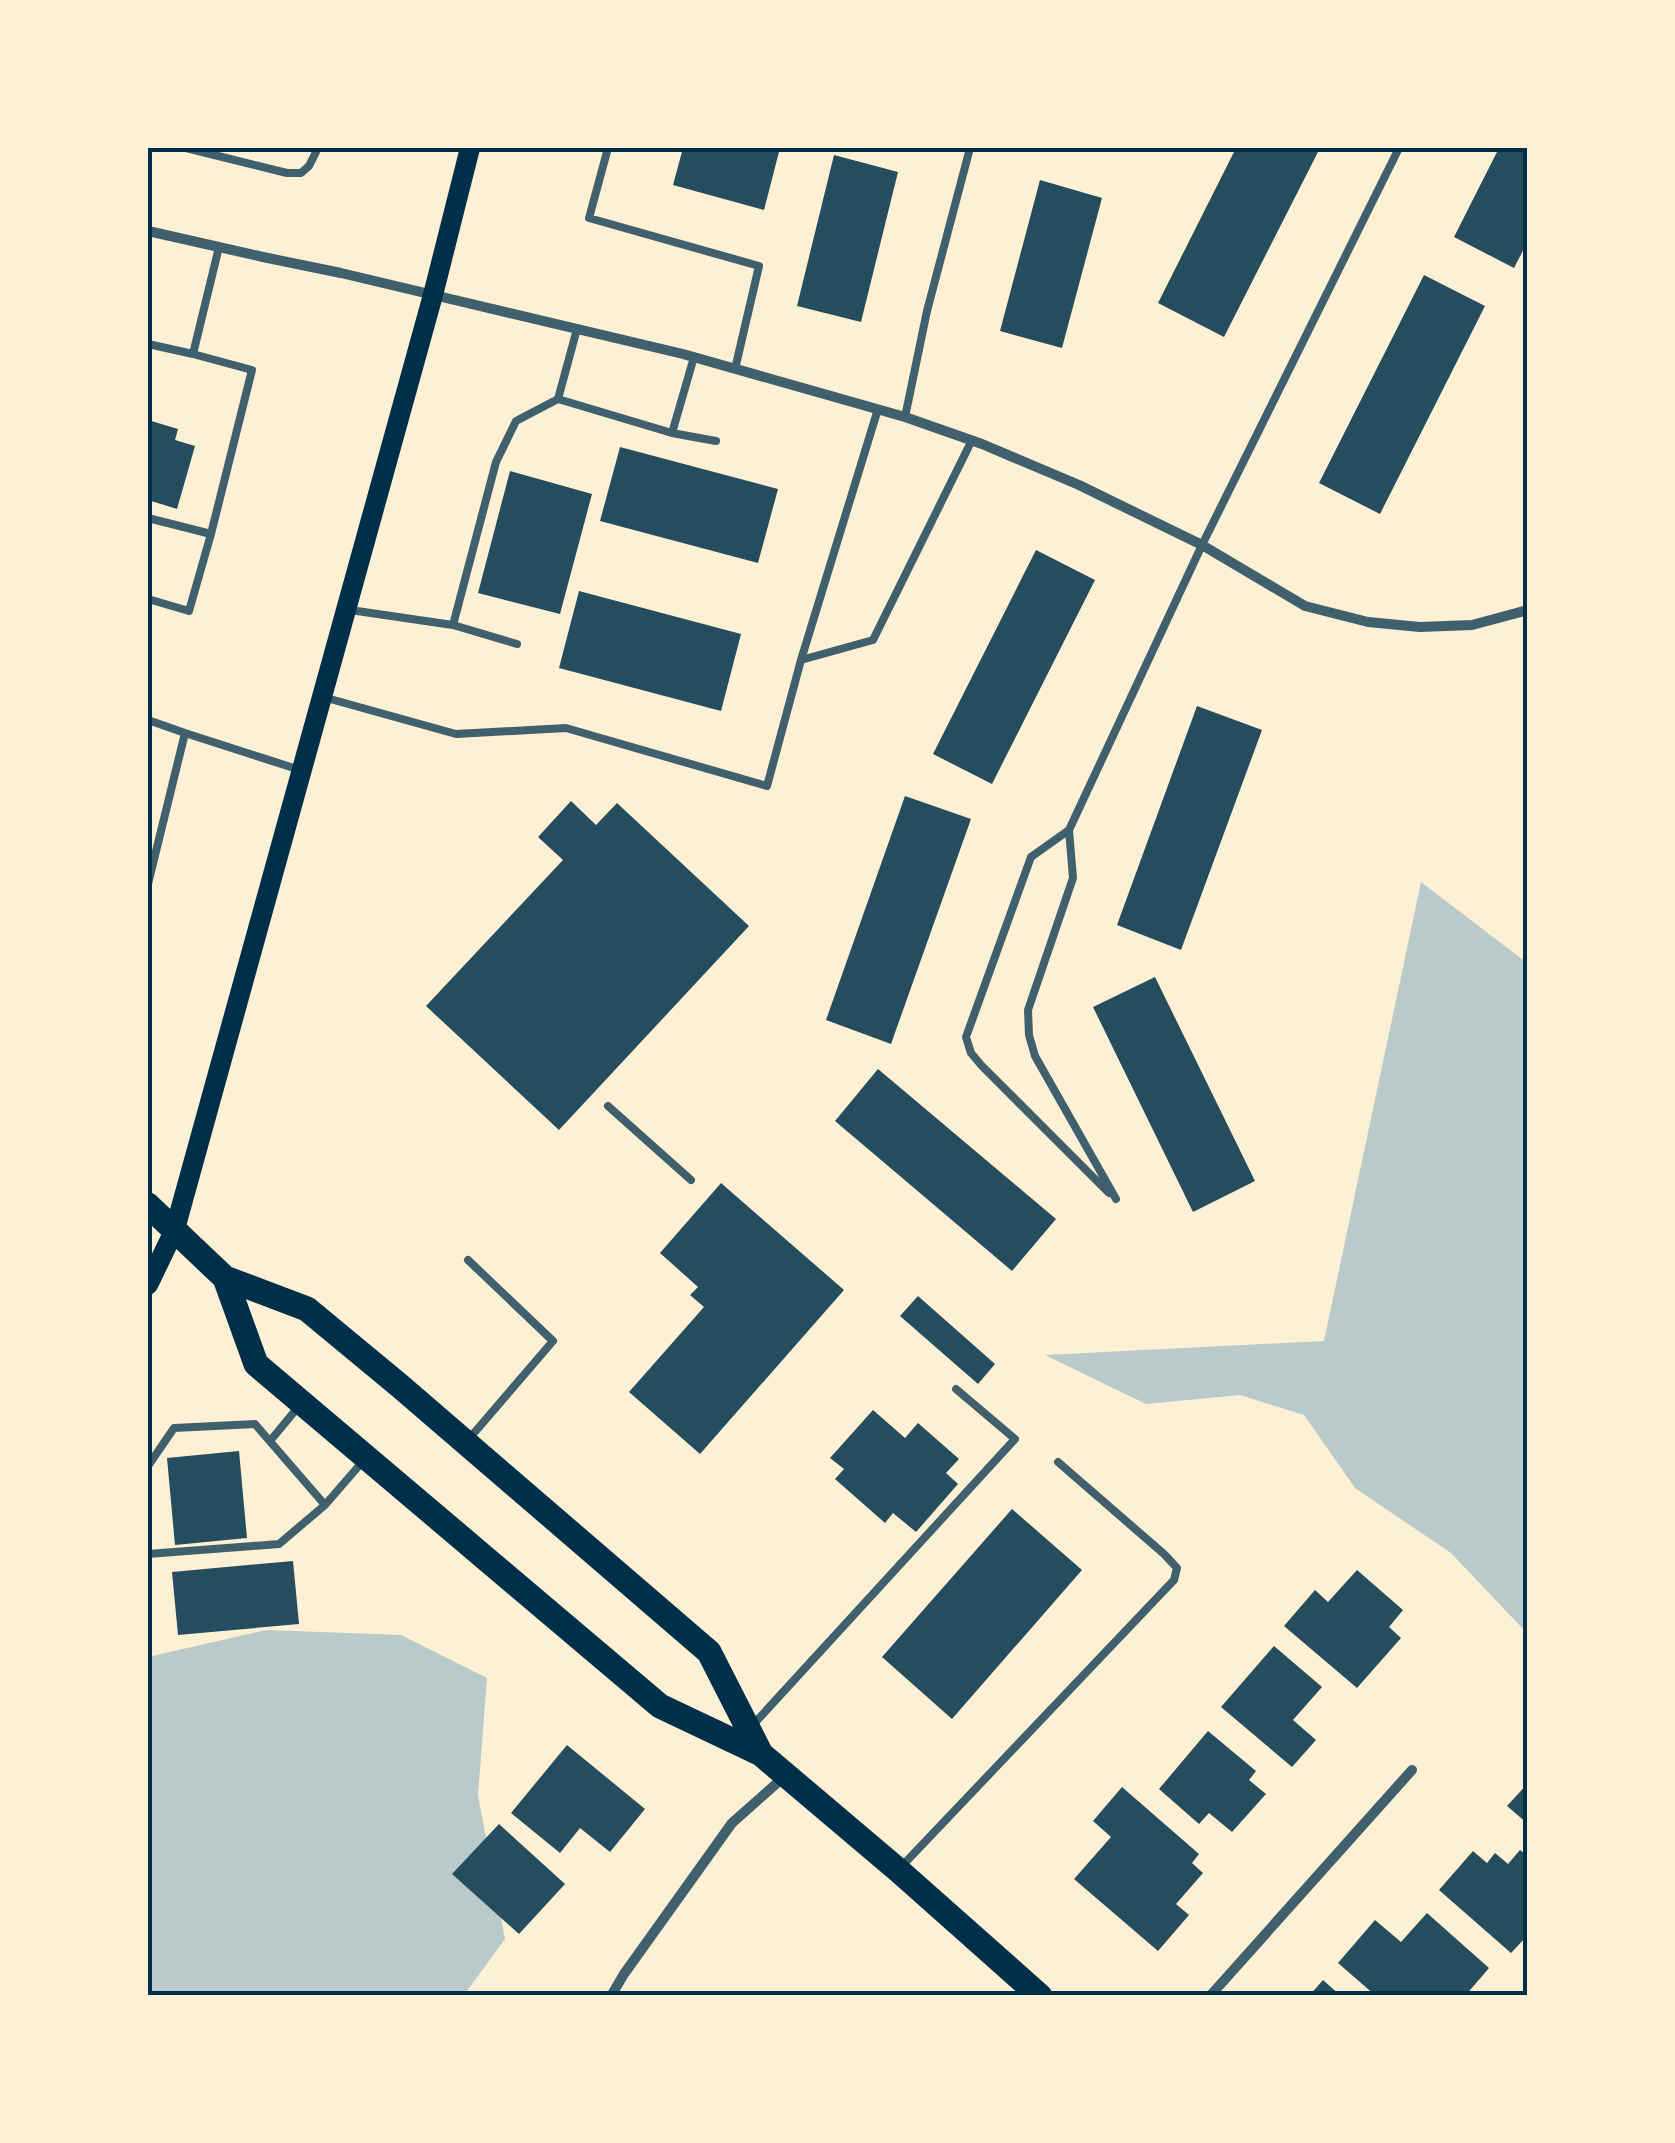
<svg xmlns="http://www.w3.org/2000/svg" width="1675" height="2143" font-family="'Times New Roman',serif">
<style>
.green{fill:#b9caca}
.building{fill:#264d5e}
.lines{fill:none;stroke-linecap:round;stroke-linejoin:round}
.service{stroke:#3f606c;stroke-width:8}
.minor{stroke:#3f606c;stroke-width:10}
.secondary{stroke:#003049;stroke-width:20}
.primary{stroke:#003049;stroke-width:25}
.neatline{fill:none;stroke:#003049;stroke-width:4}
</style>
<rect width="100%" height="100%" fill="#fdf0d5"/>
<path class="green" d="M 1421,882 L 1527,963 L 1527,1633 L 1451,1553 L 1355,1488 L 1304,1415 L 1240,1395 L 1146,1404 L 1045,1355 L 1324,1341 Z
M 266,1630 L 401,1635 L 487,1678 L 478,1795 L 505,1939 L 464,1995 L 148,1995 L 148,1657 Z"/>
<path class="building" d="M 683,148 L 780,148 L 764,210 L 673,185 Z
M 1236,148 L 1320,148 L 1224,337 L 1158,303 Z
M 1499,148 L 1528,148 L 1528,241 L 1514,268 L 1454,237 Z
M 834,155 L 898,172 L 861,322 L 797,306 Z
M 1040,180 L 1102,198 L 1062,348 L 1000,331 Z
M 1424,275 L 1485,306 L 1380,514 L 1319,483 Z
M 148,420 L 178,429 L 175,440 L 195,446 L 177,509 L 148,500 Z
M 620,447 L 778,489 L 758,563 L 600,521 Z
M 510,471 L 592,494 L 560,614 L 478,593 Z
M 1036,550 L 1095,580 L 992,784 L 933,754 Z
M 579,591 L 741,634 L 721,711 L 559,668 Z
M 1197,706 L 1262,730 L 1181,950 L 1117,925 Z
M 905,796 L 971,819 L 891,1044 L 826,1020 Z
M 571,801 L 596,825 L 617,803 L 749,926 L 559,1130 L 426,1006 L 563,860 L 538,837 Z
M 1155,977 L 1255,1181 L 1193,1212 L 1093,1007 Z
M 878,1069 L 1056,1219 L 1012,1271 L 835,1121 Z
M 721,1183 L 844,1290 L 700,1454 L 629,1392 L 704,1307 L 690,1295 L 698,1287 L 660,1253 Z
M 918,1296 L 995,1364 L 978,1384 L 900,1316 Z
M 873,1410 L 905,1438 L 918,1423 L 959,1459 L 946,1473 L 958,1484 L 916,1532 L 893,1513 L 885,1523 L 835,1479 L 844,1469 L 830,1458 Z
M 239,1451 L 247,1538 L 175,1545 L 167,1458 Z
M 1012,1509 L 1082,1570 L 952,1719 L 882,1657 Z
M 293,1561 L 299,1624 L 178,1635 L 172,1572 Z
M 1357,1570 L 1403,1610 L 1389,1627 L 1401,1638 L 1357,1688 L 1284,1626 L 1315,1590 L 1328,1602 Z
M 1274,1646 L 1322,1687 L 1293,1720 L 1316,1740 L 1292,1767 L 1221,1707 Z
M 1208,1731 L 1256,1771 L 1249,1780 L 1266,1794 L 1232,1832 L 1209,1813 L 1199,1824 L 1159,1789 Z
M 567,1745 L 645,1809 L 610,1852 L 580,1828 L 560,1853 L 511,1813 Z
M 1528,1783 L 1528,1824 L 1507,1806 Z
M 1122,1787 L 1199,1854 L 1192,1863 L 1203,1873 L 1176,1904 L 1189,1915 L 1158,1951 L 1074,1879 L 1111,1837 L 1093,1821 Z
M 499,1824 L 565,1884 L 519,1934 L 452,1874 Z
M 1520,1850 L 1528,1856 L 1528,1935 L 1511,1953 L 1439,1890 L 1473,1851 L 1487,1863 L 1495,1853 L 1508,1864 Z
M 1427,1913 L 1489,1968 L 1465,1996 L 1376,1996 L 1338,1963 L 1375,1920 L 1401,1942 Z
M 1323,1980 L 1341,1996 L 1309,1996 Z"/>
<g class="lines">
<path class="service" d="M 186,148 L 287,173 L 301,173 L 309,166 L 318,148
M 608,148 L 589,218 L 759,266 L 735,369
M 148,344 L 193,354
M 558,399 L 577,329
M 905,417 L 927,311 L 970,148
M 672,433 L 694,357
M 148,518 L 211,534
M 148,599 L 189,611 L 211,534 L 252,370 L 193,354 L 219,247
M 350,610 L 453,625 L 517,644
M 453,625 L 496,462 L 516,421 L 558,399 L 672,433 L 716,441
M 801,660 L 873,640 L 972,440
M 323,697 L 456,734 L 566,728 L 767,786 L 801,660 L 878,409
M 148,720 L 185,733 L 148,884
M 185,733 L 300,770
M 1069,830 L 1031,857 L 966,1037 L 971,1053 L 982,1066 L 1109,1193
M 608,1106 L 691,1180
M 1116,1199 L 1035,1056 L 1029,1035 L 1028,1010 L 1073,878 L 1069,830 L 1202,545 L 1399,148
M 468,1260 L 553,1341 L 468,1440
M 270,1441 L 299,1406
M 148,1466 L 174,1428 L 255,1424 L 325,1505 L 279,1544 L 148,1554
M 325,1505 L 364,1460
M 751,1727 L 1015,1439 L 956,1389
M 901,1867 L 1174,1580 L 1177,1568 L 1164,1554 L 1058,1462"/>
<path class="minor" d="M 148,231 L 263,257 L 341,273 L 683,354 L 905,417 L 982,444 L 1079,485 L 1202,545 L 1305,606 L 1368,622 L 1420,627 L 1472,625 L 1528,610
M 611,1996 L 624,1974 L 732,1823 L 785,1776
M 1210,1996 L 1412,1770"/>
<path class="secondary" d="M 148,1285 L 175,1229 L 433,295 L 470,148"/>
<path class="primary" d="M 148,1205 L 225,1278 L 307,1309 L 400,1386 L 709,1652 L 761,1754
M 225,1278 L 256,1364 L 660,1706 L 761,1754 L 898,1870 L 1040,1996"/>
</g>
<rect width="1675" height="2143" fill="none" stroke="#fdf0d5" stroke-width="300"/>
<rect x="150" y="150" width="1375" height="1843" class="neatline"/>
</svg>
